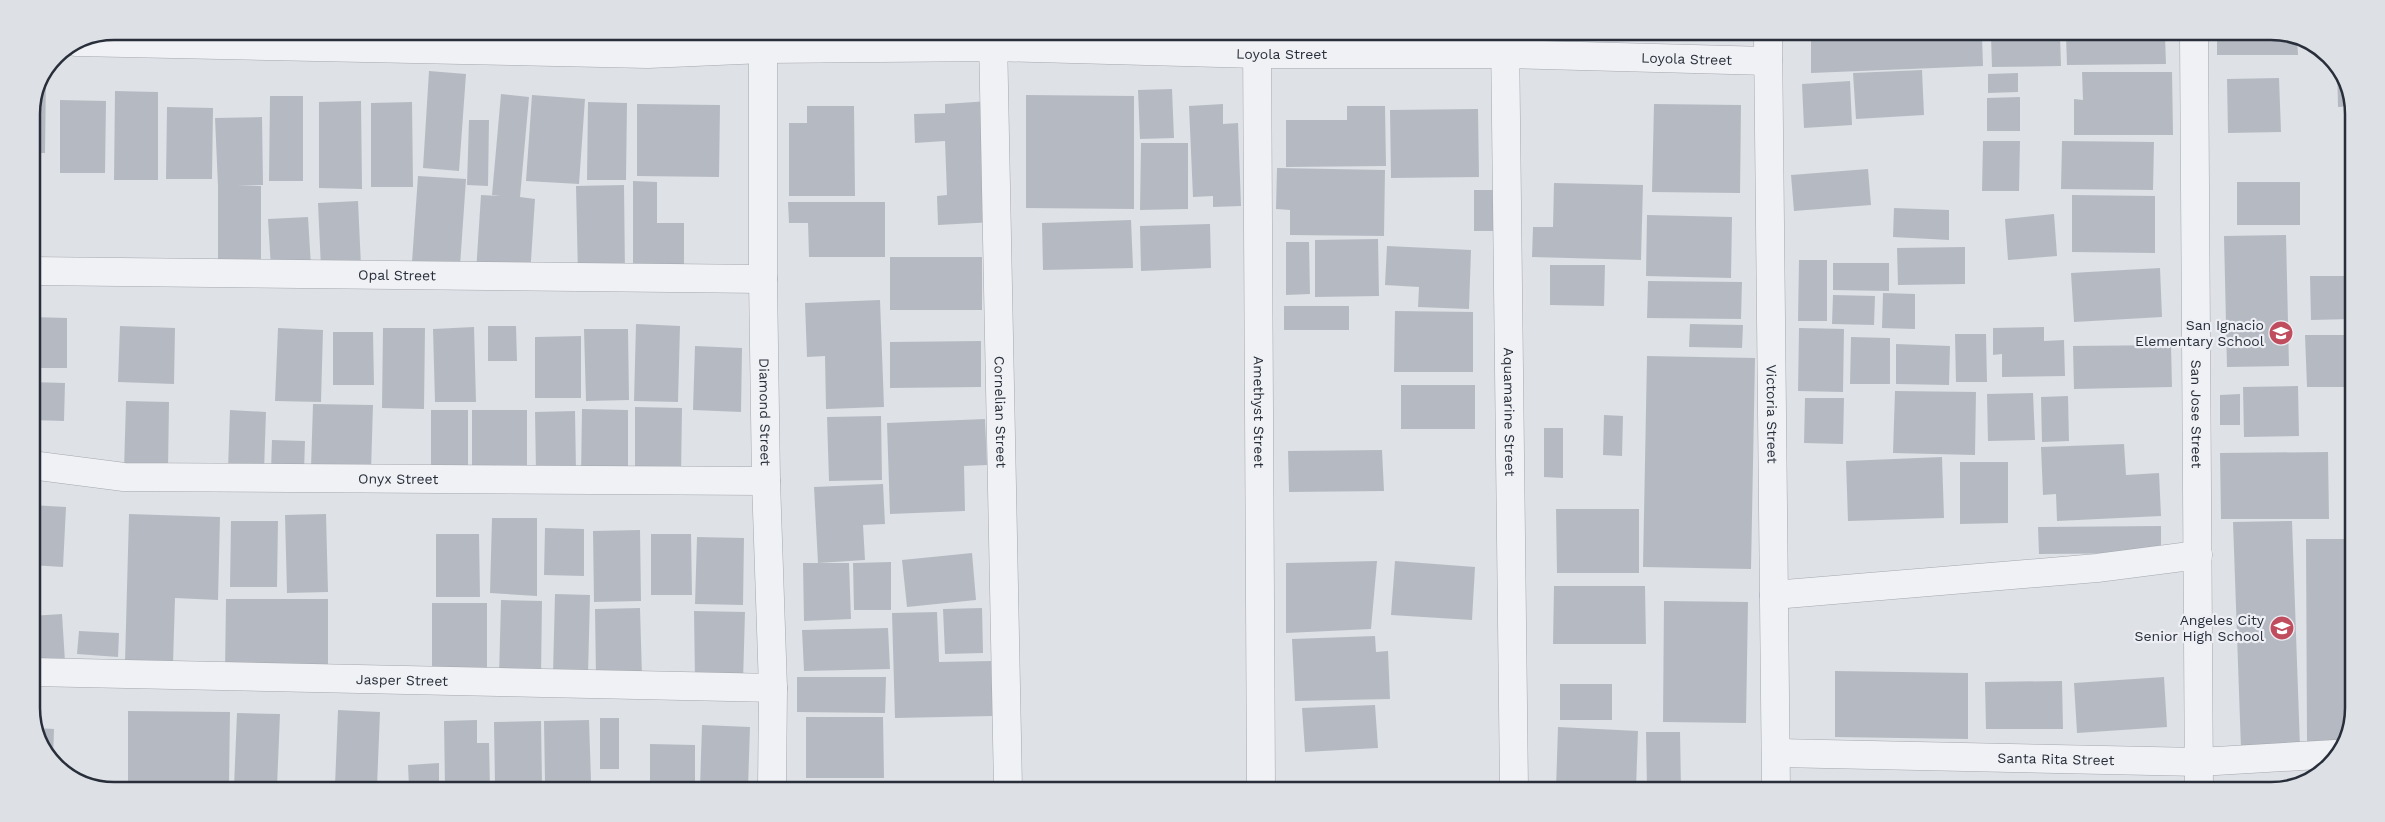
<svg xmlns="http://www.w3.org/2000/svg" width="2385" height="822" font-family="'Work Sans',sans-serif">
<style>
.building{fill:#b5bac2}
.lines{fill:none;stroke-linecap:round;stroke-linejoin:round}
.minor-casing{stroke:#a4a8af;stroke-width:29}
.minor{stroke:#f0f1f5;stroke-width:28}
.labels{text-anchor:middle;stroke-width:4.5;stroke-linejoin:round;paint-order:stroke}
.street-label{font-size:14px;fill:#282f3b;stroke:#edeff4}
.poi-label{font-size:14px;fill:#282f3b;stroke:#edeff4;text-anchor:end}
.rim{fill:none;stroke:#282f3b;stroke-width:2.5}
</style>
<rect width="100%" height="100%" fill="#dee1e6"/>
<path class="building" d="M 1241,36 L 1242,45 L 1169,47 L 1169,37 Z
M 1811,36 L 1982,36 L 1983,66 L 1811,73 Z
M 1991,36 L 2060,36 L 2061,66 L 1992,67 Z
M 2066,36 L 2165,36 L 2166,64 L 2067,65 Z
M 2217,36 L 2297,36 L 2298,55 L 2217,55 Z
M 637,37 L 681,37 L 682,47 L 637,47 Z
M 2337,65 L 2352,104 L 2353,106 L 2338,107 Z
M 1922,70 L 1924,115 L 1856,119 L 1853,73 Z
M 429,71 L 466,74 L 459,171 L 423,168 Z
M 2082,72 L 2172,72 L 2173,135 L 2074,135 L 2074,99 L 2083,100 Z
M 2018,73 L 2018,92 L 1988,93 L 1988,74 Z
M 46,77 L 45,153 L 31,153 L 31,109 Z
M 2279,78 L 2281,132 L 2228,133 L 2227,79 Z
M 1850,81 L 1852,125 L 1804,128 L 1802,84 Z
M 1172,89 L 1174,138 L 1140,139 L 1138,90 Z
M 115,91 L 158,92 L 158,180 L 114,180 Z
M 501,94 L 529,97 L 520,197 L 535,199 L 530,276 L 476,272 L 481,195 L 500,196 L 492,195 Z
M 532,95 L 585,99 L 579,184 L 526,181 Z
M 1026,95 L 1134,96 L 1134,209 L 1026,208 Z
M 270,96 L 303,96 L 303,181 L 269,181 Z
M 2020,97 L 2020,131 L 1987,131 L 1987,98 Z
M 60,100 L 106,101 L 105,173 L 60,173 Z
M 361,101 L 362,189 L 319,188 L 319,102 Z
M 989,101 L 995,222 L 938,225 L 937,196 L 947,195 L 945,141 L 915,143 L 914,114 L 945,113 L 945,104 Z
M 412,102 L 413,187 L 371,187 L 371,103 Z
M 588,102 L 627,103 L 626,180 L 587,180 Z
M 637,104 L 720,105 L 719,177 L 637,176 Z
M 1223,104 L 1223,124 L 1238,123 L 1241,206 L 1213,207 L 1213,196 L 1193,197 L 1189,106 Z
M 1654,104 L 1741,105 L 1740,193 L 1652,192 Z
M 807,106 L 854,106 L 855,196 L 789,196 L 789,123 L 807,123 Z
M 1347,106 L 1385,106 L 1386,166 L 1286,167 L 1286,120 L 1347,120 Z
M 167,107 L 213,108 L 212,179 L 166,179 Z
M 1478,109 L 1479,177 L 1391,178 L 1390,110 Z
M 262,117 L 263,185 L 237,185 L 261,186 L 261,273 L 218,272 L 218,186 L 215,118 Z
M 469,120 L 489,120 L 488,186 L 467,185 Z
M 1983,141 L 2020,141 L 2019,191 L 1982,191 Z
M 2062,141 L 2154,142 L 2153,190 L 2061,189 Z
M 1141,143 L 1188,143 L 1188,209 L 1140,210 Z
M 1277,168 L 1385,170 L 1384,236 L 1290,235 L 1290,210 L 1276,209 Z
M 1868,169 L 1871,205 L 1794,211 L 1791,175 Z
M 418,176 L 466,179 L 460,266 L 412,262 Z
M 2344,180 L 2353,180 L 2353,219 L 2344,219 Z
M 633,181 L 657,182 L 657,223 L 684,223 L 684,271 L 633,271 Z
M 2237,182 L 2300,182 L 2300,225 L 2237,225 Z
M 1554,183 L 1643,185 L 1641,260 L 1532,257 L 1533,227 L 1553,227 Z
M 624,185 L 625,275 L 578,276 L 576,186 Z
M 1474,190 L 1498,190 L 1498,231 L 1474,231 Z
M 2072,195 L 2155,196 L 2155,253 L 2072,252 Z
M 358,201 L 361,266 L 321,268 L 318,203 Z
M 788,202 L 885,202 L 885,257 L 809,257 L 808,223 L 789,223 Z
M 1894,208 L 1949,210 L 1949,240 L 1893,237 Z
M 2054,214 L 2057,256 L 2008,260 L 2005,219 Z
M 1647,215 L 1732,217 L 1731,278 L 1646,276 Z
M 308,217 L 311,266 L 271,268 L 268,219 Z
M 1131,220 L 1133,268 L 1043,270 L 1042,223 Z
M 1210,224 L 1211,268 L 1141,271 L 1140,226 Z
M 2286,235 L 2289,366 L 2227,367 L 2224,236 Z
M 1378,239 L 1379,296 L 1315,297 L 1315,240 Z
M 1286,242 L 1309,242 L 1310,294 L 1286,295 Z
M 1387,246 L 1471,250 L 1469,309 L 1418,307 L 1419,287 L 1385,285 Z
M 1965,247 L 1965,284 L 1898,285 L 1897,248 Z
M 890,257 L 982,257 L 982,310 L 890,310 Z
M 1799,260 L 1827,260 L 1827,321 L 1798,321 Z
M 1833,263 L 1889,263 L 1889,291 L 1833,290 Z
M 1550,265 L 1605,265 L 1604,306 L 1550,305 Z
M 2160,268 L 2162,317 L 2074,322 L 2071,273 Z
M 2310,276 L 2352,276 L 2352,319 L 2311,320 Z
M 1648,281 L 1742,282 L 1741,319 L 1647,318 Z
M 1883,293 L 1915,294 L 1915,329 L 1882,328 Z
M 1833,295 L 1875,296 L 1874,325 L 1832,324 Z
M 880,300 L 884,407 L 826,409 L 825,356 L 807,357 L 805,303 Z
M 1284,306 L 1349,306 L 1349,330 L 1284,330 Z
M 1395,311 L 1473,312 L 1473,372 L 1394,372 Z
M 31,317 L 67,318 L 67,368 L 31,368 Z
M 636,324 L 680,326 L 678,402 L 634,401 Z
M 1690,324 L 1743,325 L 1742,348 L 1689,347 Z
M 120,326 L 175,328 L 174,384 L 118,382 Z
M 488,326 L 516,326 L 517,361 L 488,361 Z
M 474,327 L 476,402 L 435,402 L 433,329 Z
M 2044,327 L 2044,341 L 2064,340 L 2065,376 L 2002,377 L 2002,354 L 1993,355 L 1993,328 Z
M 278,328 L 323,330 L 321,402 L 275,401 Z
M 383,328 L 425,328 L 424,409 L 382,408 Z
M 1799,328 L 1844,329 L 1843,392 L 1798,391 Z
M 584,329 L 628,329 L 629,400 L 586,401 Z
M 333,332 L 373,332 L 374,385 L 333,385 Z
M 1955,334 L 1986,334 L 1987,382 L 1956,382 Z
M 2305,335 L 2352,335 L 2352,387 L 2307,387 Z
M 581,336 L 581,398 L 535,398 L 535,337 Z
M 1851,337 L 1890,338 L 1890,384 L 1850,384 Z
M 981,341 L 981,387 L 890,388 L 890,342 Z
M 1896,344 L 1950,346 L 1949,385 L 1896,384 Z
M 2171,345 L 2172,387 L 2074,389 L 2073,346 Z
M 695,346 L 742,348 L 741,412 L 693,410 Z
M 1647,356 L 1755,358 L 1751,569 L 1643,567 Z
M 31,382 L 65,383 L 64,421 L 31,420 Z
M 1401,385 L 1475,385 L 1475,429 L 1401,429 Z
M 2298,386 L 2299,436 L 2244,437 L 2243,387 Z
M 1895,391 L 1976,392 L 1975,455 L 1893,453 Z
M 2033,393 L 2035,440 L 1988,441 L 1987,394 Z
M 2240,394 L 2240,425 L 2220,425 L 2220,395 Z
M 2068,396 L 2069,441 L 2042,442 L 2041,397 Z
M 1805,398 L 1844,398 L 1843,444 L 1804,443 Z
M 126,401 L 169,402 L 168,471 L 124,470 Z
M 313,404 L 373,405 L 371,471 L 311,468 Z
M 635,407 L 682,408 L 681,476 L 635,475 Z
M 582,409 L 628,410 L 628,479 L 581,478 Z
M 230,410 L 266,412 L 264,472 L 228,470 Z
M 431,410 L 468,410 L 468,474 L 431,474 Z
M 472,410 L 527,410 L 527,475 L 472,475 Z
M 575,411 L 576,472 L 536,472 L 535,412 Z
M 1604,415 L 1623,416 L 1622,456 L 1603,455 Z
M 881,416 L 882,480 L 829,481 L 827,417 Z
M 985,419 L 987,465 L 964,466 L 965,511 L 890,514 L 887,423 Z
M 1544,428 L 1563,428 L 1563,478 L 1544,477 Z
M 272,440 L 305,441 L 304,472 L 271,471 Z
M 2124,444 L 2126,475 L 2159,473 L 2161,516 L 2057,521 L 2056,494 L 2043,495 L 2041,447 Z
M 1382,450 L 1384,491 L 1289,492 L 1288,451 Z
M 2328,452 L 2329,519 L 2221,519 L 2220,453 Z
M 1942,457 L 1944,518 L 1848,521 L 1846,461 Z
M 1960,462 L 2008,462 L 2008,523 L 1960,524 Z
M 883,484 L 885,524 L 863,525 L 865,560 L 818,563 L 814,487 Z
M 31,505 L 66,507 L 63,567 L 31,565 Z
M 1556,509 L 1639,509 L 1639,573 L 1557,573 Z
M 129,514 L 220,517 L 218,600 L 175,598 L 173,664 L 125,662 Z
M 326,514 L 328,592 L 287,593 L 285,515 Z
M 492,518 L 537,518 L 537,596 L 490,593 Z
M 231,521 L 278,521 L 277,587 L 230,587 Z
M 2292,521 L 2300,747 L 2241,749 L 2233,522 Z
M 2161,526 L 2161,553 L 2039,554 L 2038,527 Z
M 545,528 L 584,529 L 584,576 L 544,575 Z
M 640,530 L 641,601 L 594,602 L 593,531 Z
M 436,534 L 479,534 L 480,597 L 436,597 Z
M 651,534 L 691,534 L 692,595 L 651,595 Z
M 697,537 L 744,538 L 743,605 L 695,604 Z
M 2306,539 L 2351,539 L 2349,734 L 2343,743 L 2307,743 Z
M 972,553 L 976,600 L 907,607 L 902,560 Z
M 1377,561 L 1371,629 L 1286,633 L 1286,563 Z
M 1395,561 L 1475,567 L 1472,620 L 1391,615 Z
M 891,562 L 891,610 L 854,610 L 853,563 Z
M 803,563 L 849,563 L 851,619 L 804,621 Z
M 1554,586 L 1645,586 L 1646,644 L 1553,644 Z
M 555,594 L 590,595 L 588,675 L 553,674 Z
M 226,599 L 328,599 L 328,674 L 225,673 Z
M 501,600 L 542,601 L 541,677 L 499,677 Z
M 1664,601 L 1748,602 L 1746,723 L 1663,722 Z
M 432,603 L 487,603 L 487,672 L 432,672 Z
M 640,608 L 642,677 L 596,678 L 595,609 Z
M 982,608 L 983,653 L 945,654 L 943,609 Z
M 694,611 L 745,612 L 743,682 L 695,682 Z
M 937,612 L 939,662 L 991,661 L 993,716 L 895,718 L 892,613 Z
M 62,614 L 65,662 L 31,664 L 31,616 Z
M 888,628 L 890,669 L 804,671 L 802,630 Z
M 79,631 L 119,633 L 118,657 L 77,654 Z
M 1375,636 L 1376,652 L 1388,651 L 1390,699 L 1295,701 L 1292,639 Z
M 1835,671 L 1968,673 L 1968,739 L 1835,737 Z
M 797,677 L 886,677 L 885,713 L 797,712 Z
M 2164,677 L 2167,727 L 2077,733 L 2074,683 Z
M 2062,681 L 2063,729 L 1986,729 L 1985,682 Z
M 1560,684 L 1612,684 L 1612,720 L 1560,720 Z
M 1375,705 L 1378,748 L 1305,752 L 1302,708 Z
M 338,710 L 380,712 L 377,787 L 335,786 Z
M 128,711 L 230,712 L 229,785 L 128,787 Z
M 237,713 L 280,714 L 277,787 L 234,787 Z
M 806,717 L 883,717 L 884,778 L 806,778 Z
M 600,718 L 619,718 L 619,769 L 600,769 Z
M 477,720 L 477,743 L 489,743 L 490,787 L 445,787 L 444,721 Z
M 589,720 L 591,781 L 545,782 L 544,721 Z
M 541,721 L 542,784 L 495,785 L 494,722 Z
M 702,725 L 750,727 L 748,788 L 700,788 Z
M 1558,727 L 1638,731 L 1636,789 L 1556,789 Z
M 37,728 L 54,729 L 53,761 L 49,759 Z
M 1646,732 L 1680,732 L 1681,790 L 1647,790 Z
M 650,744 L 695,745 L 695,788 L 650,788 Z
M 439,763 L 439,787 L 409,787 L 408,765 Z"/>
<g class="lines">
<defs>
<g id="minor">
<path id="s1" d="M 1257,36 L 1261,789"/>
<path id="s2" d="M 1505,36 L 1514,789"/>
<path id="s3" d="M 1768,36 L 1776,790"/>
<path id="s4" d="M 2194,36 L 2199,791"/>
<path id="s5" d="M 763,37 L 763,279 L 766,481 L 773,688 L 772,788"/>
<path id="s6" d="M 993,37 L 1008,788"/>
<path id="s7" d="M 76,42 L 648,54 L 764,49 L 993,47 L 1257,54 L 1505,54 L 1768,61"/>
<path id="s8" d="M 31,271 L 763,279"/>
<path id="s9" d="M 31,465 L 124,477 L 766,481"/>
<path d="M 1774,595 L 2097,568 L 2198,555"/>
<path id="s10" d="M 31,672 L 773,688"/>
<path id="s11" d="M 1776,753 L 2199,762 L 2335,754"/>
</g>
</defs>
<use href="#minor" class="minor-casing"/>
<use href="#minor" class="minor"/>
</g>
<defs>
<symbol id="school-disc" viewBox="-11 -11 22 22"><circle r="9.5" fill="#c04d5d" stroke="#edeff4"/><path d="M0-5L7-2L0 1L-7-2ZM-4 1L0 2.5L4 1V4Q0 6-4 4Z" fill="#fff"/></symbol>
</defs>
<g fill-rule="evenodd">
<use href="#school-disc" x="2267" y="319" width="28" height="28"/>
<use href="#school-disc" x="2268" y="614" width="28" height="28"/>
</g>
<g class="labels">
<g class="street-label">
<text dy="5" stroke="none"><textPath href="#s7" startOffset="1206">Loyola Street</textPath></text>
<text dy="5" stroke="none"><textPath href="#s7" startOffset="1611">Loyola Street</textPath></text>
<text dy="5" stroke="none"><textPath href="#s8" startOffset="366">Opal Street</textPath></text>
<text dy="5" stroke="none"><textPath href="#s5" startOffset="375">Diamond Street</textPath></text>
<text dy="5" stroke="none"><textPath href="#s6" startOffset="375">Cornelian Street</textPath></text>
<text dy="5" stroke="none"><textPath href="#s1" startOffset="376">Amethyst Street</textPath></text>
<text dy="5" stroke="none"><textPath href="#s2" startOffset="376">Aquamarine Street</textPath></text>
<text dy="5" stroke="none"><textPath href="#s3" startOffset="378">Victoria Street</textPath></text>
<text dy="5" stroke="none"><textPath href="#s4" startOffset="378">San Jose Street</textPath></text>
<text dy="5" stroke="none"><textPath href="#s9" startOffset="368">Onyx Street</textPath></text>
<text dy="5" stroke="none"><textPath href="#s10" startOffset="371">Jasper Street</textPath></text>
<text dy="5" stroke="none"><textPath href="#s11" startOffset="280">Santa Rita Street</textPath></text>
</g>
<g class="poi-label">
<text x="2264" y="330">San Ignacio<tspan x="2264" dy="16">Elementary School</tspan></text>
<text x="2264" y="625">Angeles City<tspan x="2264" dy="16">Senior High School</tspan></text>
</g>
</g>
<path d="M0 0H2385V822H0ZM114 40H2271A74 74 0 0 1 2345 114V708A74 74 0 0 1 2271 782H114A74 74 0 0 1 40 708V114A74 74 0 0 1 114 40Z" fill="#dde0e5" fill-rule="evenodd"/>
<path class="rim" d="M114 40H2271A74 74 0 0 1 2345 114V708A74 74 0 0 1 2271 782H114A74 74 0 0 1 40 708V114A74 74 0 0 1 114 40Z"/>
</svg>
